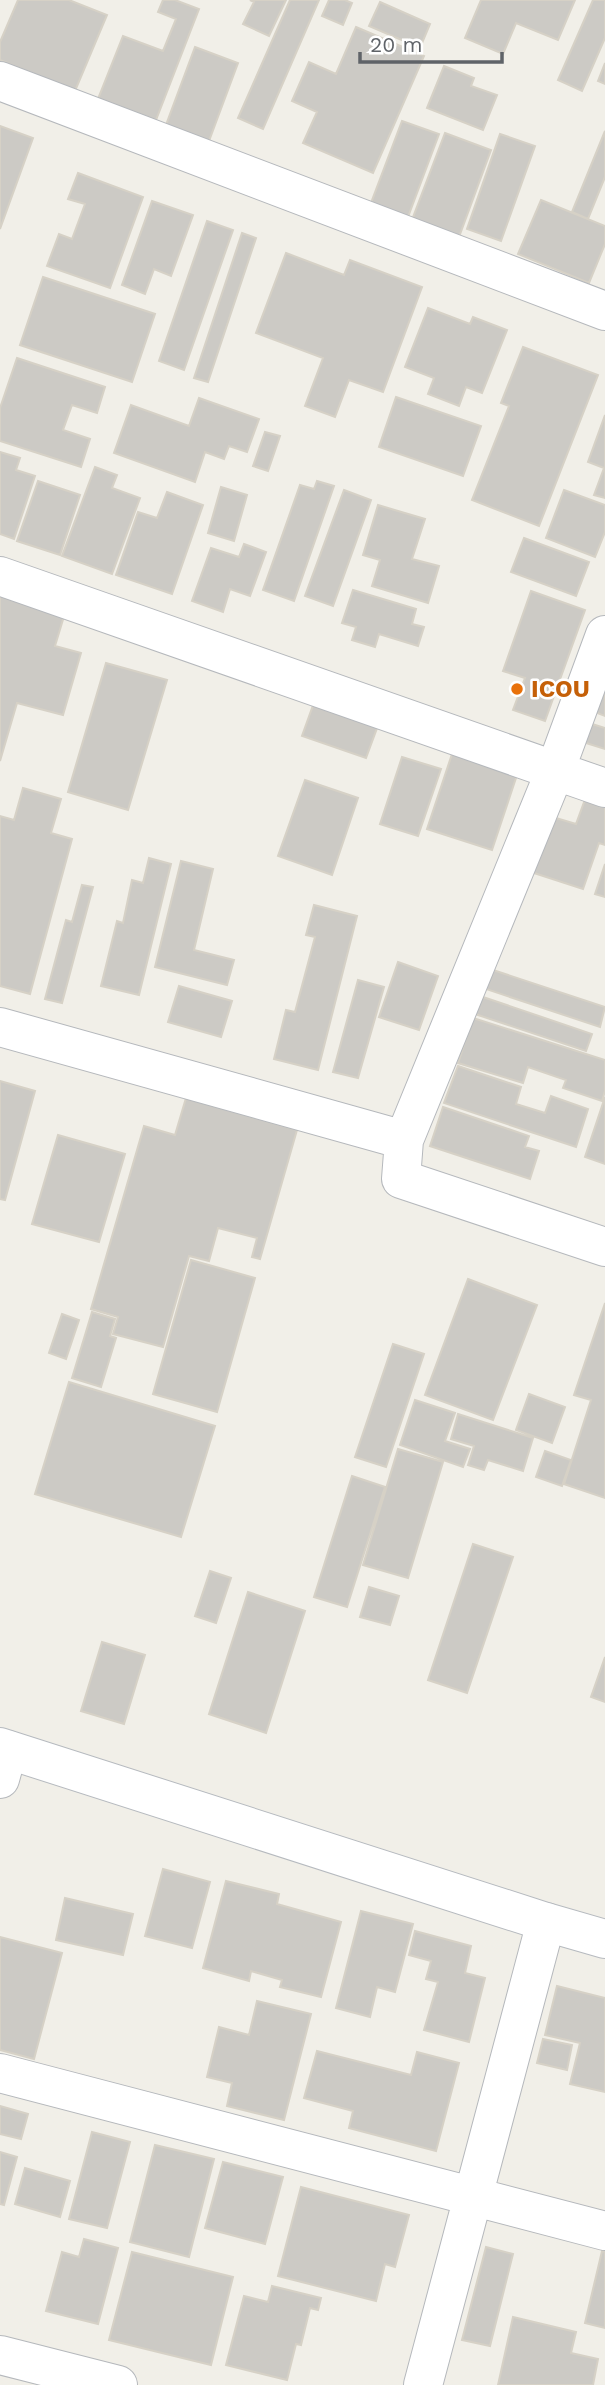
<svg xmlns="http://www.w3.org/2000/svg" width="605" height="2385" font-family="'Work Sans',sans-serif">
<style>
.building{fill:#cccac5;stroke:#d6d1c6;stroke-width:2}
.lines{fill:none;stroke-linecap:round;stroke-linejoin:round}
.street-casing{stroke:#b5b8bc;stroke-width:40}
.secondary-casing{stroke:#b6babf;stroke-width:40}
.street{stroke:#fff;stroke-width:38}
.secondary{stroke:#fff;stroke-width:38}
.food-dot{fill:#e8710a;stroke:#fff;stroke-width:2.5}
.labels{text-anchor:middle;stroke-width:5;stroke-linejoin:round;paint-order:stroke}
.food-label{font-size:24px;font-weight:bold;fill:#c56008;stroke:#fff;text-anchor:start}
</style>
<rect width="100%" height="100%" fill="#f1efe8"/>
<path class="building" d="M 18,0 L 69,0 L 107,15 L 75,91 L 0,60 L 0,42 Z
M 163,0 L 175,0 L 199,9 L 156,120 L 98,99 L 123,36 L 163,51 L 176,19 L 158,12 Z
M 250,0 L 286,0 L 269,36 L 243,24 L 254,2 Z
M 290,0 L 319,0 L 263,129 L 238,118 Z
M 329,0 L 345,0 L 352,3 L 343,25 L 322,16 Z
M 481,0 L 575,0 L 558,40 L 516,23 L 503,54 L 465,38 Z
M 593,0 L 605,0 L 605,38 L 582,91 L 558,80 Z
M 380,2 L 430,24 L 420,48 L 369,26 Z
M 356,27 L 424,56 L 373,173 L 303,143 L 317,112 L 292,101 L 309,62 L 336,74 Z
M 195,47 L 238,63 L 209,141 L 166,125 Z
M 605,63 L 605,84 L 598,81 Z
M 444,66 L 474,78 L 471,86 L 497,95 L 483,130 L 427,108 Z
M 402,121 L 439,134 L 408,217 L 371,203 Z
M 0,126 L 33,138 L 0,229 Z
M 605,131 L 605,177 L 588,219 L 572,212 Z
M 445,133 L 491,150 L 459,237 L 412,220 Z
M 500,134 L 535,146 L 501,241 L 467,229 Z
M 78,173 L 143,197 L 110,288 L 47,266 L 59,234 L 72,239 L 85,204 L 68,199 Z
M 541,200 L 605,226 L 605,244 L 589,283 L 518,254 Z
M 152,201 L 193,215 L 171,276 L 154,269 L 145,294 L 122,285 Z
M 207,221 L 233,230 L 184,370 L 159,361 Z
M 242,233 L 256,238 L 208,382 L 194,378 Z
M 286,253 L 344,275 L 350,260 L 422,287 L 383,392 L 349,380 L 335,417 L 305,406 L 323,358 L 256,333 Z
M 43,277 L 155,314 L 132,382 L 20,345 Z
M 428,308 L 470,324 L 473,317 L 507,330 L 482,393 L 466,387 L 459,406 L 428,394 L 434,378 L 405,367 Z
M 523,347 L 598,375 L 539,526 L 472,500 L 509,406 L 501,403 Z
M 17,358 L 105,387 L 97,413 L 72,405 L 63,430 L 90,439 L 81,467 L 0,441 L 0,408 Z
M 396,397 L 481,426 L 463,476 L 379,447 Z
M 199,398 L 259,419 L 247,452 L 229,446 L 224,459 L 205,452 L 195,482 L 114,453 L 131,405 L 189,426 Z
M 605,415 L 605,498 L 594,495 L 604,468 L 588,462 Z
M 265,432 L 280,436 L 268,471 L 253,466 Z
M 0,452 L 20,458 L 16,470 L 35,476 L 14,539 L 0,534 Z
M 95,467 L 117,475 L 112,488 L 140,498 L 112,574 L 62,556 Z
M 38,481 L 80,495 L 60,555 L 17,541 Z
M 317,481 L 334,486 L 294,601 L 263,590 L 300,485 L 314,489 Z
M 221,487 L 247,495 L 234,541 L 208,533 Z
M 344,490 L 371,500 L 333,606 L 305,596 Z
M 564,490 L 605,505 L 605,532 L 595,557 L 546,538 Z
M 167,492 L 203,505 L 172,594 L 116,575 L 138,512 L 157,518 Z
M 378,505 L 425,519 L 412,559 L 439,566 L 428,603 L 372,586 L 380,560 L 363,555 Z
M 524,538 L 589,562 L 576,596 L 511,572 Z
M 244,544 L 266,552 L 250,596 L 230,589 L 223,612 L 192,601 L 211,548 L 239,557 Z
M 353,590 L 416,609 L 412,624 L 424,627 L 418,646 L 379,634 L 375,647 L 352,640 L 356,627 L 342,623 Z
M 531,591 L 585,610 L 545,721 L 513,710 L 525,678 L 503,671 Z
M 0,594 L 65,613 L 55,646 L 81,653 L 63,715 L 17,703 L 0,761 Z
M 106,663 L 167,680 L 128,810 L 68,792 Z
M 605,676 L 605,716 L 592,711 Z
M 316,697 L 380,720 L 366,758 L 302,736 Z
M 589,723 L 605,728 L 605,749 L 583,742 Z
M 454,748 L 519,769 L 492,850 L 427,829 Z
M 402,757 L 441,769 L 418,836 L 380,824 Z
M 305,780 L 358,798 L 332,875 L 278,856 Z
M 23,788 L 61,799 L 51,833 L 72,839 L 30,994 L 0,986 L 0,816 L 14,820 Z
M 587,794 L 605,800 L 605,845 L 599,843 L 583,889 L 528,871 L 546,815 L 576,824 Z
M 149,858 L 171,864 L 139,995 L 101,986 L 117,921 L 123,923 L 132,880 L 143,883 Z
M 181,861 L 213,869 L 194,950 L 234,960 L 227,985 L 155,967 Z
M 605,864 L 605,897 L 595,894 Z
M 82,885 L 93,887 L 62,1003 L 45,999 L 66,920 L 72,922 Z
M 314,905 L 357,916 L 318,1070 L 274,1059 L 286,1010 L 295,1012 L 315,937 L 306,935 Z
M 398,962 L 438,976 L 419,1030 L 379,1017 Z
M 490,969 L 605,1007 L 600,1027 L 483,988 Z
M 358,980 L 384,987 L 358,1078 L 333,1072 Z
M 179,986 L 232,1001 L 221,1037 L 168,1022 Z
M 480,996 L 592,1034 L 586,1051 L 475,1014 Z
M 473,1018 L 605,1060 L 605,1091 L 602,1101 L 563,1088 L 566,1080 L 528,1067 L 523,1083 L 458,1063 Z
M 458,1066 L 521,1087 L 516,1104 L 545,1113 L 551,1096 L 588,1109 L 576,1147 L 444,1103 Z
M 0,1081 L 35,1091 L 5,1200 L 0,1199 Z
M 605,1097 L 605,1164 L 585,1157 Z
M 186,1098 L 297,1130 L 260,1259 L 252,1257 L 257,1238 L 218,1228 L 209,1261 L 189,1256 L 163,1347 L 113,1334 L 118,1317 L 91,1309 L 144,1126 L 175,1135 Z
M 443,1107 L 529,1136 L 525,1147 L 539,1151 L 530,1179 L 430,1146 Z
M 58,1135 L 125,1154 L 99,1242 L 32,1224 Z
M 191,1260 L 255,1278 L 217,1412 L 153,1394 Z
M 468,1279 L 537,1305 L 493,1420 L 425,1395 Z
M 605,1303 L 605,1498 L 564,1484 L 591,1400 L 574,1395 Z
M 92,1312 L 115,1319 L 110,1336 L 116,1338 L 101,1387 L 72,1378 Z
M 62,1314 L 79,1320 L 66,1359 L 49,1353 Z
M 393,1344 L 424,1354 L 386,1467 L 355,1457 Z
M 69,1382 L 215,1426 L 181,1537 L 35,1494 Z
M 529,1394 L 565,1407 L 552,1443 L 516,1430 Z
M 415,1400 L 455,1413 L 445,1441 L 470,1449 L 463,1467 L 400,1445 Z
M 458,1414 L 533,1438 L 523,1471 L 488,1460 L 484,1470 L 468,1465 L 474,1446 L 451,1439 Z
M 398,1449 L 443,1462 L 408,1578 L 363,1565 Z
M 545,1451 L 571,1460 L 562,1486 L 536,1477 Z
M 352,1476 L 385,1487 L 347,1607 L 314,1597 Z
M 473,1544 L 513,1557 L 467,1693 L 428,1680 Z
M 210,1571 L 231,1578 L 216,1623 L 195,1616 Z
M 369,1587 L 399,1596 L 390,1625 L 360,1617 Z
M 248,1592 L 305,1611 L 266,1733 L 209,1714 Z
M 102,1642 L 145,1655 L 124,1724 L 81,1711 Z
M 605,1657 L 605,1702 L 591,1697 Z
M 163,1869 L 210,1882 L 192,1948 L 145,1936 Z
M 226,1881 L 279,1894 L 277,1904 L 341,1922 L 321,1997 L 280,1987 L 282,1980 L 251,1971 L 249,1981 L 203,1968 Z
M 65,1898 L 133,1914 L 123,1955 L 56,1940 Z
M 361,1911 L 413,1924 L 395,1992 L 377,1987 L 370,2017 L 336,2008 Z
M 415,1931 L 471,1946 L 465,1973 L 485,1978 L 469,2042 L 424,2030 L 438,1982 L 426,1979 L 431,1961 L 409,1955 Z
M 0,1937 L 62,1953 L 34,2059 L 0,2050 Z
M 557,1986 L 605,1998 L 605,2092 L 570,2084 L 580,2043 L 545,2035 Z
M 257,2001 L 311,2014 L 284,2120 L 227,2106 L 232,2083 L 207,2077 L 219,2027 L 249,2035 Z
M 543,2039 L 572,2045 L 567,2070 L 537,2063 Z
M 317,2051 L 411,2075 L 417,2052 L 459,2063 L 436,2151 L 349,2128 L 353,2111 L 304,2098 Z
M 0,2106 L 28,2114 L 21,2139 L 0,2134 Z
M 92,2132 L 130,2142 L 107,2228 L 69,2219 Z
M 155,2145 L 214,2159 L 189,2257 L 130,2242 Z
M 0,2152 L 17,2157 L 4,2205 L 0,2204 Z
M 223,2162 L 283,2177 L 265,2244 L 205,2228 Z
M 25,2168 L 70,2181 L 60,2217 L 15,2204 Z
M 301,2187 L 409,2215 L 395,2267 L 385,2264 L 376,2301 L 278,2276 Z
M 84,2239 L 118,2248 L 98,2324 L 46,2311 L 62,2252 L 79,2257 Z
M 486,2247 L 513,2254 L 490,2346 L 462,2340 Z
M 602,2251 L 605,2252 L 605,2328 L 585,2323 Z
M 132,2252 L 233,2277 L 211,2365 L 109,2340 Z
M 272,2286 L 321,2298 L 318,2310 L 310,2308 L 301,2345 L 296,2344 L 287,2380 L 226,2365 L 244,2296 L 268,2302 Z
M 513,2317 L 576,2332 L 571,2353 L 598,2359 L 593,2385 L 498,2385 Z"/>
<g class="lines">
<defs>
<path id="street" d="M 0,81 L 605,311
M 0,576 L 605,788
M 605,635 L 555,771 L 404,1140 L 401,1179 L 605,1247
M 0,1027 L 404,1140
M 0,1779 L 8,1750
M 0,2073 L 605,2231
M 0,2355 L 118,2385
M 423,2385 L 546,1922"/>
<path id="secondary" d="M 0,1747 L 546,1922 L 605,1939"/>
</defs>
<use href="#street" class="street-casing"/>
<use href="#secondary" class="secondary-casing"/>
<use href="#street" class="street"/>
<use href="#secondary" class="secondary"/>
</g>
<circle class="food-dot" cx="517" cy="689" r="7"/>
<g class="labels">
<g class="food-label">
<text x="531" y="697">ICOU</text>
</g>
</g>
<path d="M360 52v10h142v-10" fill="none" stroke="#5f6368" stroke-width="3.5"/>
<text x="370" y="52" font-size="21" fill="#5f6368" stroke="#ffffff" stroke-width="5" paint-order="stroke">20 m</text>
</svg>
